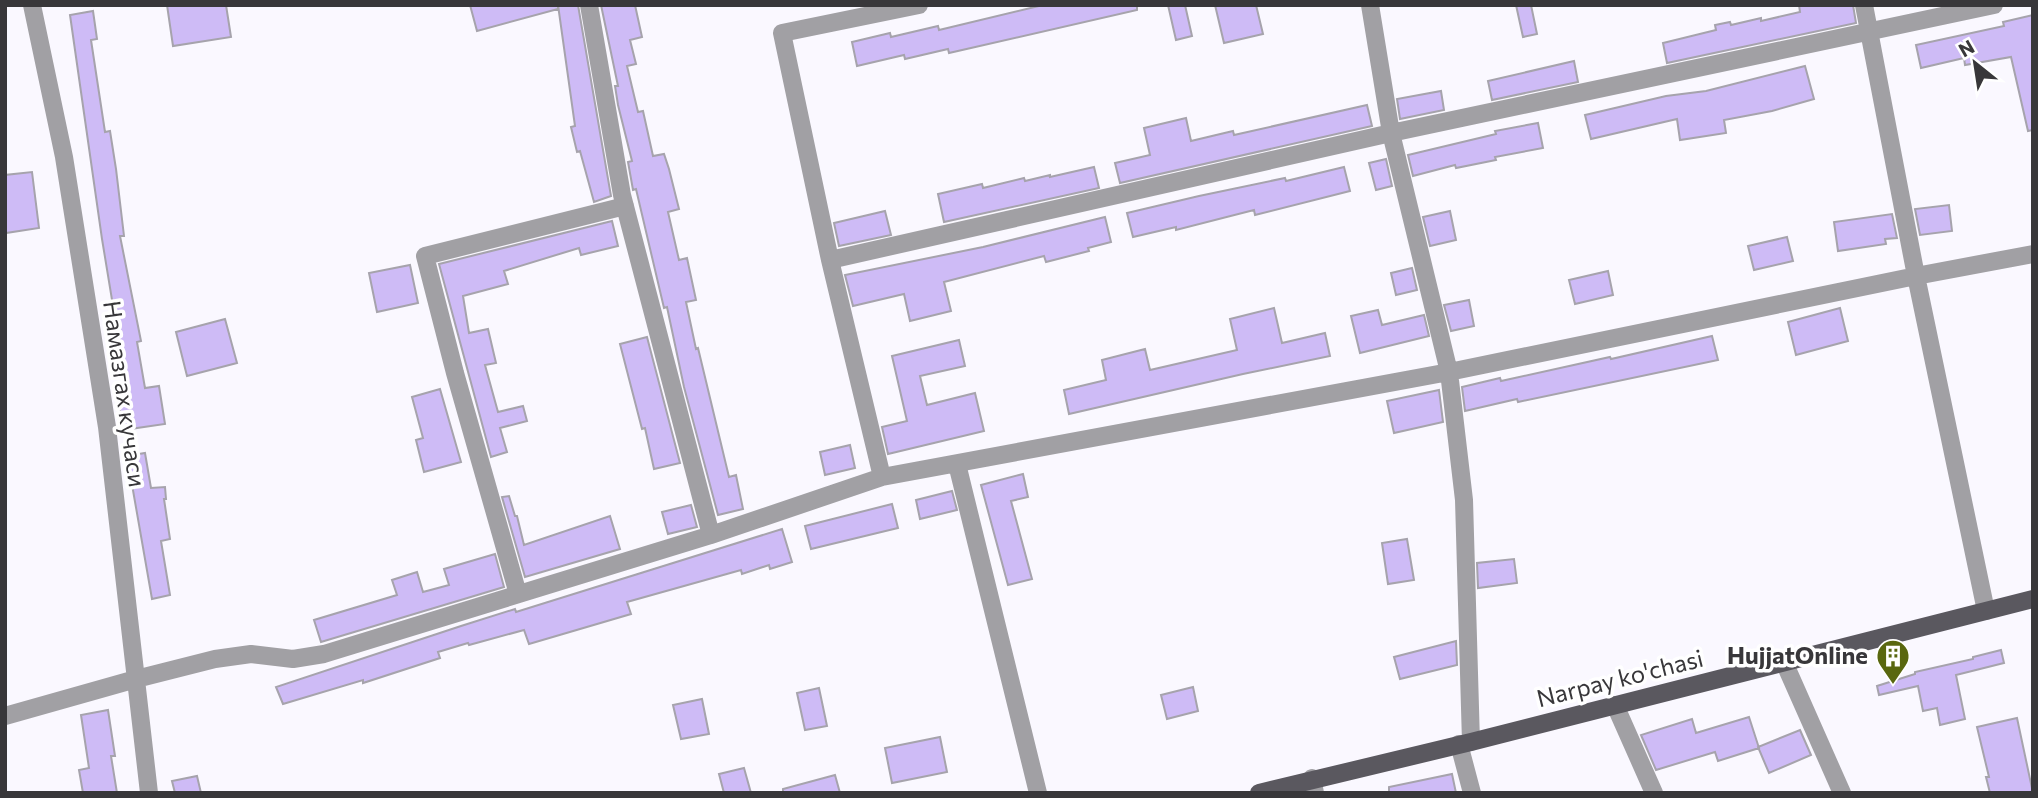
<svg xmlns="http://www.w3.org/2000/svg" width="2038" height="798" font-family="Commissioner,sans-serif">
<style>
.building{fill:#cebbf6;stroke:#a6a3ac;stroke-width:2}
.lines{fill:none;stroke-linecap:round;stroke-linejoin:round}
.minor{stroke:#a1a0a4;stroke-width:18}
.major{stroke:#5a585f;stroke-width:18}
.labels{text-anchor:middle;stroke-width:7;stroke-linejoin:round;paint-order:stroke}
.street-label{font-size:24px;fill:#38373a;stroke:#fff}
.poi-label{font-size:24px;font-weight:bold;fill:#38373a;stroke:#fff;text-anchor:end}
</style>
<rect width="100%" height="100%" fill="#faf8ff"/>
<path class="building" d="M 167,5 L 226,5 L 231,37 L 173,46 Z
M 470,5 L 558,5 L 558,9 L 477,31 Z
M 558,5 L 578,5 L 611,196 L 594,202 L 580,151 L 577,152 L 571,127 L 575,126 Z
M 601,5 L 635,5 L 642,37 L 630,40 L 636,64 L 627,66 L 638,112 L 643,111 L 653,156 L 664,154 L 669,169 L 679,209 L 668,212 L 679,260 L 687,258 L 696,300 L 686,302 L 696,349 L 698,348 L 729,477 L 736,475 L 743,509 L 718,515 L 684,387 L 667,307 L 664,308 L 636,189 L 633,190 L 628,162 L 632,161 L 618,105 L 615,86 L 618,86 Z
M 1043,5 L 1137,5 L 1137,10 L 949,53 L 948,49 L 905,59 L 904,55 L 857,66 L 852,42 L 890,33 L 891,37 L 938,26 L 939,30 Z
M 1168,5 L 1185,5 L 1192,36 L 1176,40 Z
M 1215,5 L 1256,5 L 1263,34 L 1224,43 Z
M 1516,5 L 1531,5 L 1537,34 L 1523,37 Z
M 1799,5 L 1853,5 L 1856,23 L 1667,63 L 1663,43 L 1716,30 L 1715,25 L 1730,22 L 1731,25 L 1761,18 L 1761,21 L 1800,12 Z
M 93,11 L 97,39 L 91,40 L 105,132 L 110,131 L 116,169 L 124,236 L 120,236 L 141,341 L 137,342 L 145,388 L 159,386 L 165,424 L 123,430 L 117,392 L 127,391 L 102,239 L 70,15 Z
M 2033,15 L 2033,130 L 2028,131 L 2011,57 L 1965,65 L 1964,58 L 1921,68 L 1916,45 L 2004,26 L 2003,22 Z
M 1574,61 L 1578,82 L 1492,100 L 1488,81 Z
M 1805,66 L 1814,99 L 1772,111 L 1724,120 L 1726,133 L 1680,140 L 1677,119 L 1591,139 L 1585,115 L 1666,96 L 1706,91 Z
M 1441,91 L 1444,110 L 1400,119 L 1397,99 Z
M 1367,105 L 1372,126 L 1120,183 L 1115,163 L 1150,155 L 1144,128 L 1186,118 L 1191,141 L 1233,131 L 1234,135 Z
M 1538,123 L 1543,148 L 1495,157 L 1496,160 L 1456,168 L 1455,165 L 1413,176 L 1408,155 L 1496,134 L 1495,131 Z
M 1386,159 L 1392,186 L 1376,190 L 1369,163 Z
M 1094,167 L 1099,188 L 944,222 L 938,194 L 982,184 L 983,188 L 1024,178 L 1025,181 L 1050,175 L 1050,177 Z
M 1344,167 L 1350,191 L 1255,215 L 1254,210 L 1176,230 L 1176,227 L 1133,237 L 1127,213 L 1199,196 L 1285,178 L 1286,181 Z
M 32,172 L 39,228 L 6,233 L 5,175 Z
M 1949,205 L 1952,231 L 1920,235 L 1915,209 Z
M 885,211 L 891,235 L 839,246 L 834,223 Z
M 1450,211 L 1456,240 L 1430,246 L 1423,217 Z
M 1892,214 L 1897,238 L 1885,239 L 1886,244 L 1838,251 L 1834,222 Z
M 1105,217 L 1111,242 L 1088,248 L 1089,251 L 1046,262 L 1044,256 L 944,282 L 951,311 L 910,321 L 904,294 L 853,306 L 845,275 L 983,247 Z
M 612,221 L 618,246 L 581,255 L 579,248 L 504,271 L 508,284 L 463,296 L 469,333 L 488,329 L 496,363 L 485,365 L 498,412 L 523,406 L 527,421 L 500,428 L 507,452 L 491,457 L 439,264 Z
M 1787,237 L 1793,261 L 1754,270 L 1748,246 Z
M 410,265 L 418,303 L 377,312 L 369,273 Z
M 1412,268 L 1417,290 L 1396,295 L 1391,273 Z
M 1608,271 L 1613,295 L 1575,304 L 1569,280 Z
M 1469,300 L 1474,326 L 1451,331 L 1444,305 Z
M 1274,308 L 1282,343 L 1325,333 L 1330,356 L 1243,374 L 1069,414 L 1064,390 L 1106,380 L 1102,360 L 1145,349 L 1150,370 L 1237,350 L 1230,319 Z
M 1840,308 L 1848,341 L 1796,355 L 1788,322 Z
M 1378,310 L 1382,325 L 1424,315 L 1429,336 L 1360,353 L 1351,316 Z
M 225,319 L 237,363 L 187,376 L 176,332 Z
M 1712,336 L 1718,360 L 1518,402 L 1517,399 L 1465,411 L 1462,387 L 1500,378 L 1501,381 L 1610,357 L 1611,359 Z
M 647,337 L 680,463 L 654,469 L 645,428 L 642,429 L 620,344 Z
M 959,340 L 965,366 L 920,376 L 927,405 L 975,393 L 984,431 L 888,454 L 882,427 L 907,421 L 892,356 Z
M 440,389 L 461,462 L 424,472 L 416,440 L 423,438 L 412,397 Z
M 1439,390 L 1443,422 L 1394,433 L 1387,401 Z
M 850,445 L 855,468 L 825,475 L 820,452 Z
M 145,453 L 151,488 L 165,487 L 166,499 L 164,499 L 170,539 L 161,541 L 170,595 L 152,599 L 127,456 Z
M 1023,474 L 1028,497 L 1011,501 L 1032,579 L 1008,585 L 981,485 Z
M 952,491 L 957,510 L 920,519 L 916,500 Z
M 509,496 L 515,516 L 517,516 L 524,545 L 610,516 L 620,549 L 525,577 L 502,497 Z
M 892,504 L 898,528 L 811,549 L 805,526 Z
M 691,505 L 697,527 L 668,534 L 662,512 Z
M 782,529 L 792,562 L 770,569 L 769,565 L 742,574 L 741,570 L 627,602 L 631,614 L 529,644 L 524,630 L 469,645 L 468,643 L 438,652 L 440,658 L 363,683 L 363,680 L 283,704 L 276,687 L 461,626 L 515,609 L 516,612 Z
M 1407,539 L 1414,580 L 1388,584 L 1382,543 Z
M 495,554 L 504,587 L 321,642 L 314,620 L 397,595 L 392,580 L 417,572 L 423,592 L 449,585 L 444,569 Z
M 1514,559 L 1517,583 L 1478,588 L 1477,563 Z
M 1456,641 L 1457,665 L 1400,679 L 1394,657 Z
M 2001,650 L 2004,663 L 1956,675 L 1965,719 L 1940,725 L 1937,708 L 1923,711 L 1918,686 L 1879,695 L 1877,686 L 1915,674 L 1915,672 L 1973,659 L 1973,657 Z
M 1193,687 L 1198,711 L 1167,719 L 1161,695 Z
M 819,688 L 827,726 L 805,730 L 797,693 Z
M 702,699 L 709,734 L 681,739 L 673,705 Z
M 108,710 L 115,756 L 111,756 L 117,793 L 83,793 L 79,770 L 89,768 L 81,715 Z
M 1749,717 L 1759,748 L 1718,761 L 1715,752 L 1656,770 L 1641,735 L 1692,719 L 1696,733 Z
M 2017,718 L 2033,793 L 1990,793 L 1986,777 L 1989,777 L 1977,727 Z
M 1800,730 L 1811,755 L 1769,773 L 1758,747 Z
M 940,737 L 947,772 L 892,783 L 885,748 Z
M 744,768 L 751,793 L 724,793 L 719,774 Z
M 1452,774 L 1456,793 L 1389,793 L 1389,787 Z
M 835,775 L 840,793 L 783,793 L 783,789 Z
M 197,776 L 201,793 L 175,793 L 172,781 Z"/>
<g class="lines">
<path class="minor" d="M 32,5 L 64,157 L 107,427 L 149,793
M 589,5 L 622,195 L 711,535
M 1370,5 L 1391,133 L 1449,372 L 1464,500 L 1471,742
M 1864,5 L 1916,276 L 1986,611
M 830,260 L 1391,133 L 1994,5
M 957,464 L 1038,793
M 882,477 L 830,260 L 782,33 L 919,5
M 518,594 L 455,373 L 425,256 L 625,206
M 1784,662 L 1842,793
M 1615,705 L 1654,793
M 5,716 L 136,679 L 215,659 L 251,654 L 293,659 L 324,654 L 711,535 L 882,477 L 1449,372 L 1916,276 L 2033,254
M 1459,744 L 1472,793
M 1312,778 L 1315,793"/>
<path class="major" d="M 1259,793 L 1471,742 L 2033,599"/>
</g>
<defs>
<symbol id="building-pin" viewBox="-11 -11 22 30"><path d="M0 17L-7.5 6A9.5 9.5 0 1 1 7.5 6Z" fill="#59670f" stroke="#fff"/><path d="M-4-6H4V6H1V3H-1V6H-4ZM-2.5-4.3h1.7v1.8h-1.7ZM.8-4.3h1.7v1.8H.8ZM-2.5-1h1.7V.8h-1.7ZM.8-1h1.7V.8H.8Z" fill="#fff"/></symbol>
</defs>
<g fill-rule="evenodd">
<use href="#building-pin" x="1874" y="637" width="38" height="52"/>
</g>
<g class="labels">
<g class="street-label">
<text transform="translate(124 394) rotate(82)" y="8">Намазгах кучаси</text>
<text transform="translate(1620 679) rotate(-14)" y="8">Narpay ko'chasi</text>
</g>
<g class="poi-label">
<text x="1868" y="664">HujjatOnline</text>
</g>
</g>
<rect width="2038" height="798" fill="none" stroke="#38373a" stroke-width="14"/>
<g transform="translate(1975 63) rotate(330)" stroke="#ffffff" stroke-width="5" paint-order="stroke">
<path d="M0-5L12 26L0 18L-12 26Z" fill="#38373a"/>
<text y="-10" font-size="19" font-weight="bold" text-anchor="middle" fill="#38373a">N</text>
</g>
</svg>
